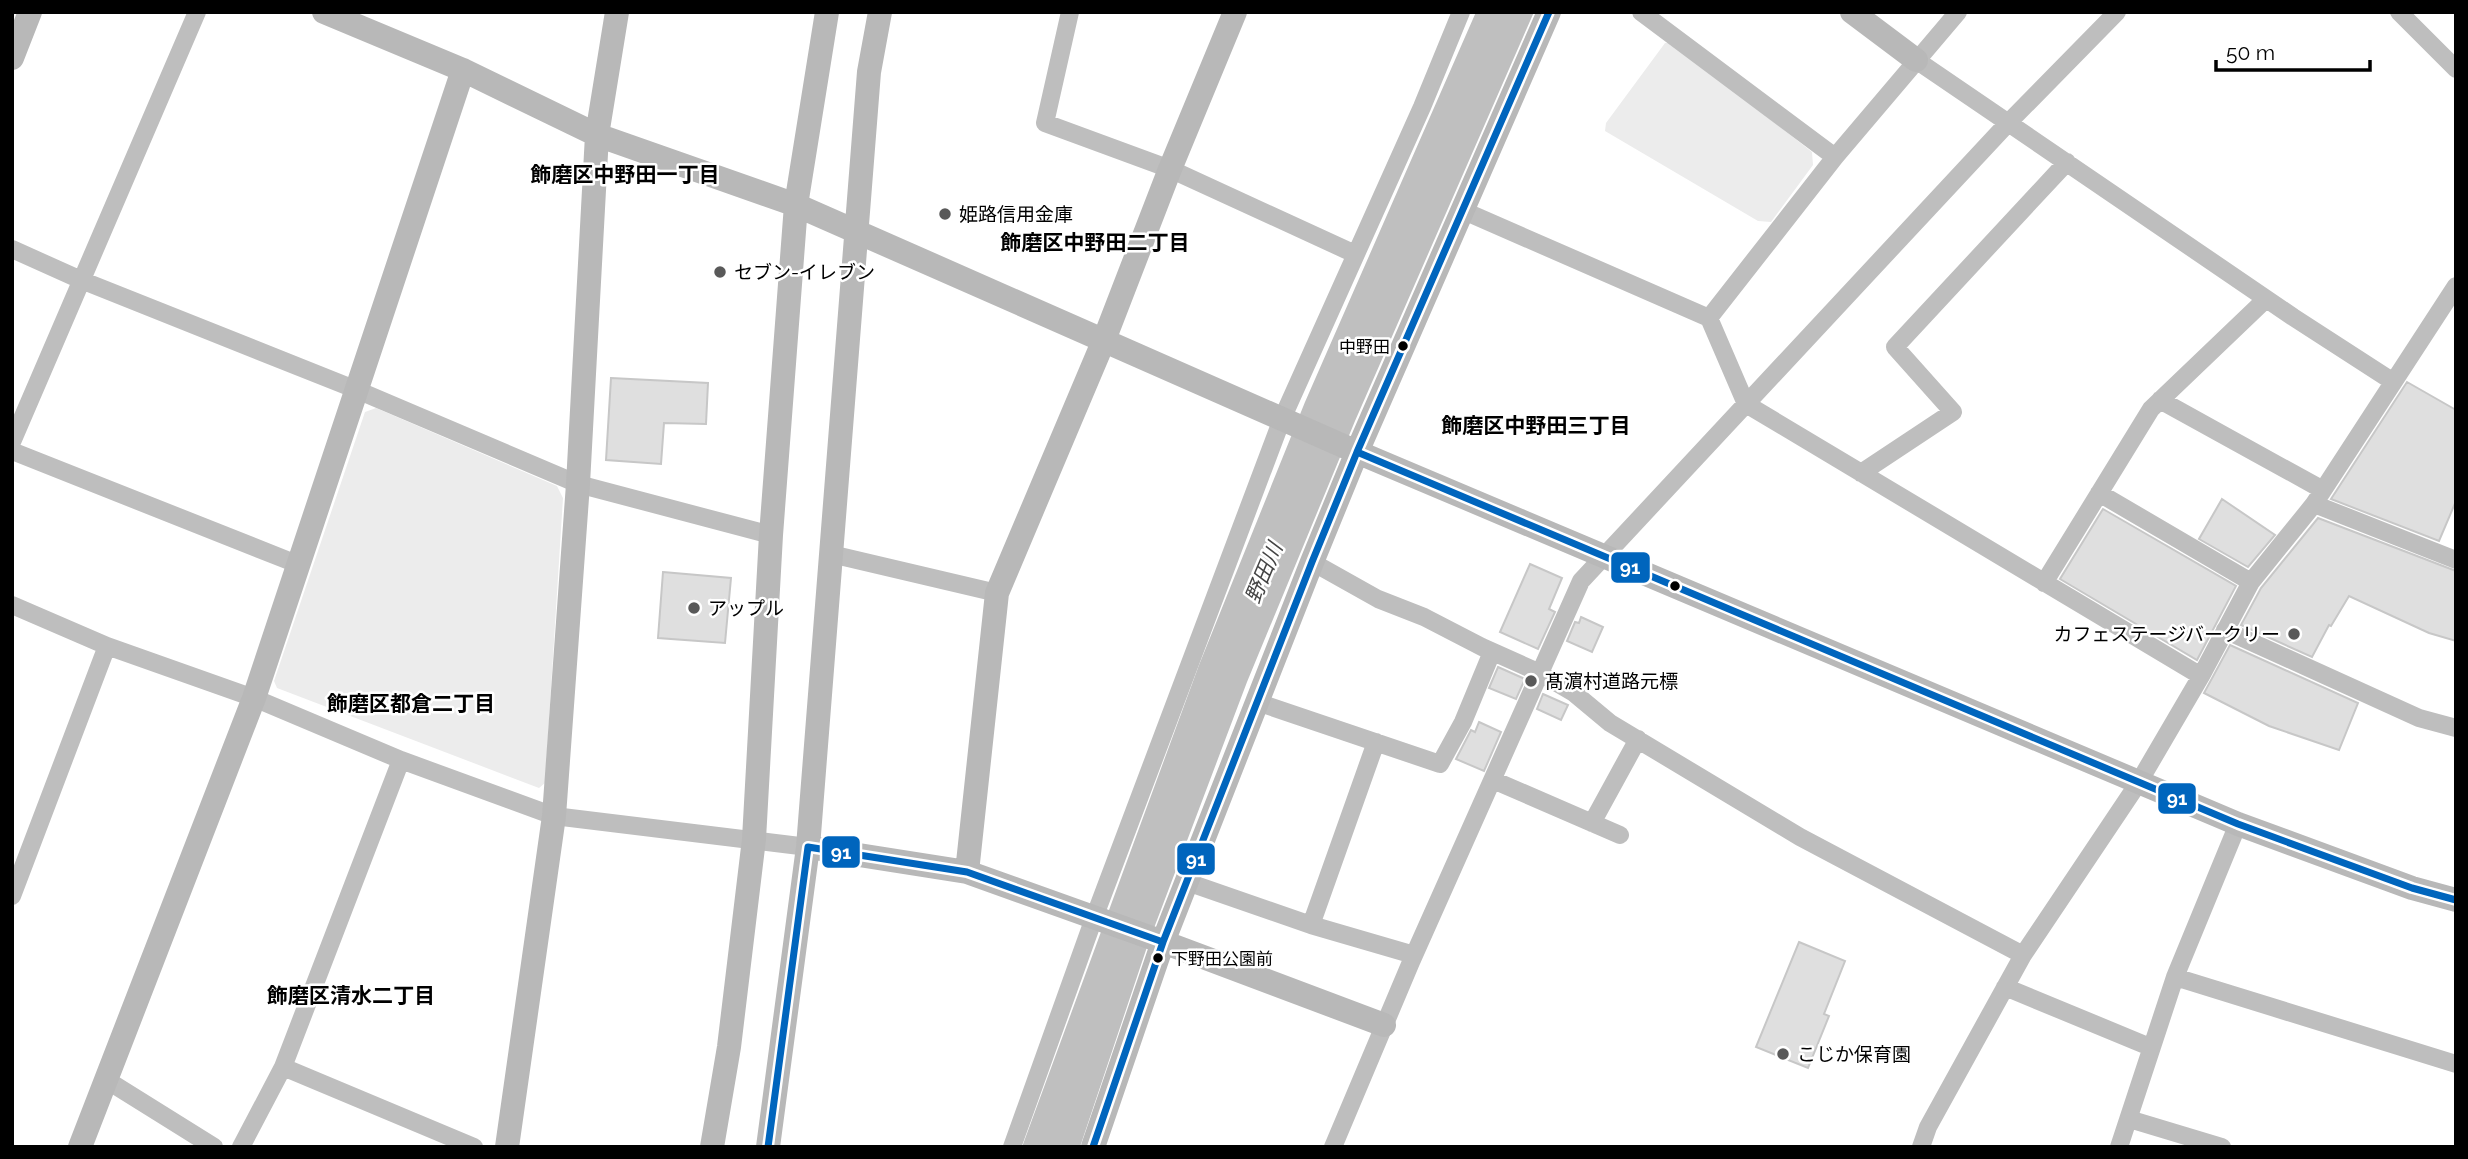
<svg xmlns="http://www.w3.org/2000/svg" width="2468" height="1159" font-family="Raleway,'Noto Sans JP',sans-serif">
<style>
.green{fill:#ececec}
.water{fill:#bfbfbf}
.building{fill:#dfdfdf;stroke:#c7c7c7;stroke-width:2}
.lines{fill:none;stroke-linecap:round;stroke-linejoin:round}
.street{stroke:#bebebe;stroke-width:18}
.secondary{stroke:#b8b8b8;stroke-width:24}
.bus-1-casing{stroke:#fff;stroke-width:12}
.bus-1{stroke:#0065bd;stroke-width:7}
.poi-dot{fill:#595959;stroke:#fff;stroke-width:2.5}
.bus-dot{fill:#000;stroke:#fff;stroke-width:2.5}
.labels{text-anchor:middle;stroke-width:5;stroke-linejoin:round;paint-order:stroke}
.bus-label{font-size:17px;fill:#000;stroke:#fff;text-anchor:end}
.poi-label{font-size:19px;fill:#000;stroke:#fff;text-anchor:start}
.neighbourhood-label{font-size:21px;font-weight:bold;fill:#000;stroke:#fff}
.water-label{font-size:21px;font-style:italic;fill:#444;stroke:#fff}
.line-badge{stroke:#fff;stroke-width:2.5}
.badge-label{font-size:19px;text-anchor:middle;font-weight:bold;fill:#fff}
</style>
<rect width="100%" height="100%" fill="#fff"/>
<path class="green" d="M 1665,43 L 1673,43 L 1812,152 L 1813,165 L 1771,222 L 1758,221 L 1605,131 L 1606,123 Z
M 376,408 L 557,486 L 563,498 L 545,783 L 539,788 L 277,688 L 274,681 L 365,412 Z"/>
<path class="water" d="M 1476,12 L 1534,12 L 1355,421 L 1247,682 L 1148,944 L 1080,1147 L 1022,1147 L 1199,665 L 1305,402 Z"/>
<path class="building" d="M 611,378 L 708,383 L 706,424 L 664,423 L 661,464 L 606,460 Z
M 2407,382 L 2456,410 L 2456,501 L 2439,541 L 2331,499 Z
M 2222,499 L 2275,535 L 2248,567 L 2199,539 Z
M 2103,509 L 2236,586 L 2197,660 L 2060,579 Z
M 2318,518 L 2456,571 L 2456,641 L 2429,633 L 2349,596 L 2331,626 L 2329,625 L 2312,657 L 2241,625 L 2261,588 Z
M 1530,564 L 1562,578 L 1549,609 L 1555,612 L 1538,649 L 1500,632 Z
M 663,572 L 731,578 L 725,643 L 658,638 Z
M 1581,617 L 1603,627 L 1592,652 L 1567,641 L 1575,622 L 1579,623 Z
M 2230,645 L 2358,703 L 2339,750 L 2269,726 L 2204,693 Z
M 1498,667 L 1525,679 L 1516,699 L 1489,688 Z
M 1543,694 L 1568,705 L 1561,720 L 1537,709 Z
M 1479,722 L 1501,732 L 1484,771 L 1456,759 L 1471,730 L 1475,732 Z
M 1799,942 L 1845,961 L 1824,1014 L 1829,1016 L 1808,1068 L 1756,1047 Z"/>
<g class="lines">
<path class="street" d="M 1070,12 L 1045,123 L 1170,169 L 1355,254
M 1641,12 L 1835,157
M 2399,12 L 2456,69
M 1916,60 L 2293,317 L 2392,381
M 1464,211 L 1709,318 L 1746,404 L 2201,676
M 12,249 L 81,280 L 357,390 L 578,484 L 771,535
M 1709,318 L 1835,157 L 1958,12
M 2160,400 L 2323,490
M 12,442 L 197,12
M 12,451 L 297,564
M 1861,473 L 1953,412 L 1895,347 L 2067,162
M 2099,493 L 2251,582
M 2314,504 L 2456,560
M 831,554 L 997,593
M 1312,562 L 1378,599 L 1424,617 L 1482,647 L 1540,673 L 1574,693 L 1610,723 L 1800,837 L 2023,955
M 2044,583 L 2151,409 L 2266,299
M 12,605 L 107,646 L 254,698 L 401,760 L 554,816 L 808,847
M 2225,630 L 2419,718 L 2456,728
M 1257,702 L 1440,764 L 1463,722 L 1492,652
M 1493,780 L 1620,835
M 1592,823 L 1638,739
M 1187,882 L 1311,925 L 1414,955
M 12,896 L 107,646
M 1311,925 L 1376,742
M 2175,977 L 2456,1064
M 2005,987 L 2150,1047
M 283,1067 L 474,1147
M 105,1079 L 214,1147
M 2129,1119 L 2222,1147
M 241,1147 L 283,1067 L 401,760
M 1012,1147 L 1094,918 L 1282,419 L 1422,107 L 1461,12
M 1333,1147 L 1411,962 L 1581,581 L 2008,123 L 2117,12
M 1921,1147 L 1928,1127 L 2023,955 L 2139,782 L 2201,676 L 2251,582 L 2314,504 L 2456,286
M 2119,1147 L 2175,977 L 2238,824"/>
<path class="secondary" d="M 324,12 L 463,70 L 597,135 L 796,205 L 1357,452 L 2238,824 L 2412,888 L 2456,900
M 1852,12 L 1916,60
M 12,58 L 30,12
M 808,847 L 967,872 L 1163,942 L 1384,1025
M 967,872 L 997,593 L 1104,340 L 1170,169 L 1235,12
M 80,1147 L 254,698 L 463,70
M 507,1147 L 554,816 L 578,484 L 597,135 L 617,12
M 712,1147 L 729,1047 L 754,839 L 771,535 L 796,205 L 827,12
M 768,1147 L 808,847 L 869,72 L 880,12
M 1093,1147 L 1163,942 L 1312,562 L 1357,452 L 1549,12"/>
<defs>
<path id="bus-1" d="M 1357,452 L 2238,824 L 2412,888 L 2456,900
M 768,1147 L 808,847 L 967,872 L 1163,942
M 1093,1147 L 1163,942 L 1312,562 L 1357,452 L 1549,12"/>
</defs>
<use href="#bus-1" class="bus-1-casing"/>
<use href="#bus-1" class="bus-1"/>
</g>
<g class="poi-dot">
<circle cx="945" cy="214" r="7"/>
<circle cx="720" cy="272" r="7"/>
<circle cx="694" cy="608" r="7"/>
<circle cx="2294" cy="634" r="7"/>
<circle cx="1531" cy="681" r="7"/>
<circle cx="1783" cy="1054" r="7"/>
</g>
<g class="bus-dot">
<circle cx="1403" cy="346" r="6"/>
<circle cx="1675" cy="586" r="6"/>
<circle cx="1158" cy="958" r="6"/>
</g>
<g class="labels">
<g class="bus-label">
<text x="1390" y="353">中野田</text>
<text x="1171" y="965" text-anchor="start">下野田公園前</text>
</g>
<g class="poi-label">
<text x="959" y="221">姫路信用金庫</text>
<text x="734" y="279">セブン-イレブン</text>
<text x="708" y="615">アップル</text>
<text x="2280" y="641" text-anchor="end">カフェステージバークリー</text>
<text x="1545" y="688">髙濵村道路元標</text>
<text x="1797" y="1061">こじか保育園</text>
</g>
<g class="neighbourhood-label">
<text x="625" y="182">飾磨区中野田一丁目</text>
<text x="1095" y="250">飾磨区中野田二丁目</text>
<text x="1536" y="433">飾磨区中野田三丁目</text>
<text x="411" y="711">飾磨区都倉二丁目</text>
<text x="351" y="1003">飾磨区清水二丁目</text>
</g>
<g class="water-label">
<text transform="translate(1264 573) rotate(-67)" y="7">野田川</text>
</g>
</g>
<g class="line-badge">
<rect x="1610" y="551" width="41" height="33" rx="7" fill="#0065bd"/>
<rect x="2157" y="782" width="40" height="33" rx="7" fill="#0065bd"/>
<rect x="821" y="835" width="40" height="34" rx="7" fill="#0065bd"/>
<rect x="1176" y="842" width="40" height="34" rx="7" fill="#0065bd"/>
</g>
<g class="badge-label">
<text x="1630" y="574">91</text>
<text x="2177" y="805">91</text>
<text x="841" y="859">91</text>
<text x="1196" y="866">91</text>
</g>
<rect width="2468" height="1159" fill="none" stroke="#000000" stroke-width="28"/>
<path d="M2216 60v10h154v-10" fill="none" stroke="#000000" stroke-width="3.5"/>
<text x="2226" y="60" font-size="21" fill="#000000" stroke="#ffffff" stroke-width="5" paint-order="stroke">50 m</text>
</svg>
